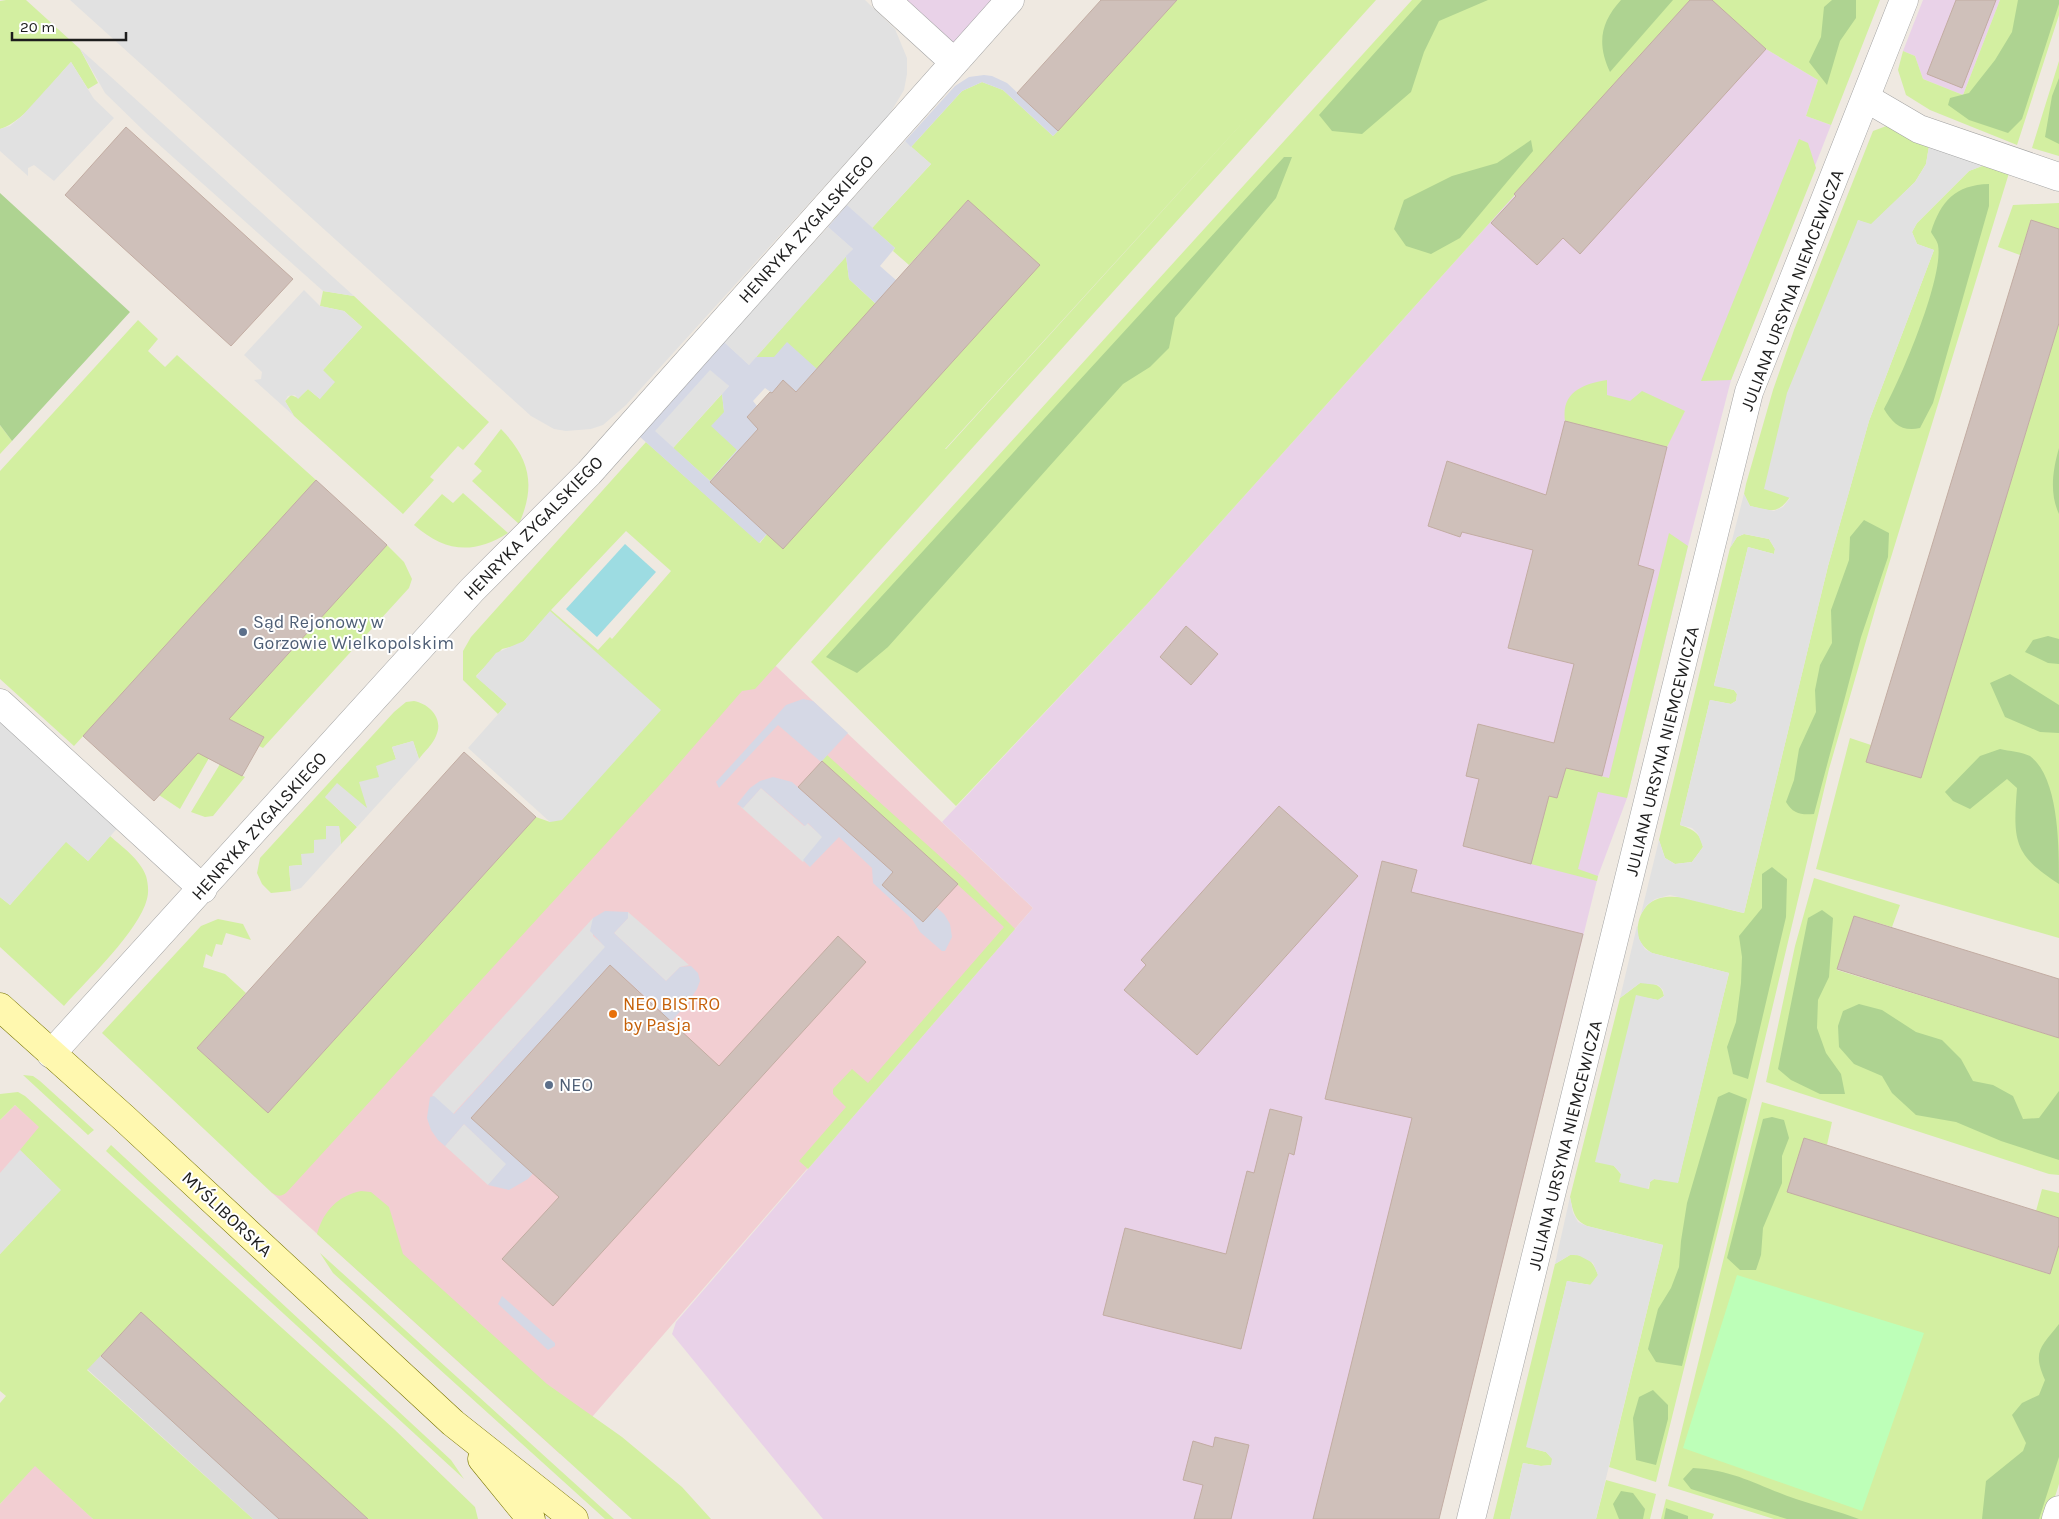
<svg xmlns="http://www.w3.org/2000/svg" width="2059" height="1519" font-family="Karla,sans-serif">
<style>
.residential{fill:#dbdada}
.commercial{fill:#f2ced2}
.industrial{fill:#e9d2e8}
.grass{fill:#d3efa1;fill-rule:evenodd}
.forest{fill:#aed391}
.park{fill:#bdffb8}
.parking{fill:#e1e1e1}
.plaza{fill:#d5d8e5;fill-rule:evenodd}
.water{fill:#9ddce2}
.building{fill:#cfc0ba;stroke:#c2aca2}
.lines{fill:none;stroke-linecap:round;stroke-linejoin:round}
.minor-casing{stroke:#a4a4a4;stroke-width:29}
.secondary-casing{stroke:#777400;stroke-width:29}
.minor{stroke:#fff;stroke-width:28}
.secondary{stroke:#fff8af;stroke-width:28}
.service-dot{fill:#5c6f8a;stroke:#fff;stroke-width:2}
.food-dot{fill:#e8710a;stroke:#fff;stroke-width:2}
.labels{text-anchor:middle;stroke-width:4;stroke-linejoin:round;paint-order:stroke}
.street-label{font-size:18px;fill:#1d1d1d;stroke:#fff}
.service-label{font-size:18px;fill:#4e5e75;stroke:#fff;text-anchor:start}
.food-label{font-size:18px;fill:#c56008;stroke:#fff;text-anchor:start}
</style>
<rect width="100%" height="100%" fill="#efe9e1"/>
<path class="residential" d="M 141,1312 L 368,1519 L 253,1519 L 87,1369 Z"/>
<path class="commercial" d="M 761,652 L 1033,908 L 560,1454 L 271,1192 Z
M 15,1105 L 40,1127 L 0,1254 L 0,1120 Z
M 35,1465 L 93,1519 L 0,1519 L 0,1504 Z"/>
<path class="industrial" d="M 889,0 L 1010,0 L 954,62 Z
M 1690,0 L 1712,0 L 1766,49 L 1818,80 L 1806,116 L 1831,125 L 1731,380 L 1688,546 L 1627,798 L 1598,876 L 1439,1519 L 823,1519 L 672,1334 L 676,1322 L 1033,908 L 942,822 L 1148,603 Z
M 1923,0 L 2000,0 L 1963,95 L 1923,79 L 1915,56 L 1903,51 Z"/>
<path class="grass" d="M 6,0 L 26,0 L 80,49 L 98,83 L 88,89 L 71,62 C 52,82 26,121 0,129 L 0,1 Z
M 1177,0 L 1376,0 L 755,689 L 742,691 L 668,776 L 287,1192 C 281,1197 278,1197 271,1192 L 102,1033 L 201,926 L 218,919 L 243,924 L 251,940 L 226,933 L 222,945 L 216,944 L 212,957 L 206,954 L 203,967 L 225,974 L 246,993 L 197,1048 L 268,1113 L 536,817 L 550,822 L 550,612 L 524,641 L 519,645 L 502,649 L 476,676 L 507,704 L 498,714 L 463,680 L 463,651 L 471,637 L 646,442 L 760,543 L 767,534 L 968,200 L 909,265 L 893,251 L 895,248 L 872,228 L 931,164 L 911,147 L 962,91 L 982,82 L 1003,90 L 1053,136 ZM 1255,109 L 946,449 L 945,449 ZM 626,531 L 671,571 L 612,639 L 610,637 L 598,650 L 551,610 Z
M 1412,0 L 1690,0 L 1148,603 L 956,806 L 811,662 Z
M 1712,0 L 1880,0 L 1831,125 L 1806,116 L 1818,80 L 1766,49 Z
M 2000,0 L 2059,0 L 2059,15 L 2017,145 L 1930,110 L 1906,95 L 1898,70 L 1903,51 L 1915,56 L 1923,79 L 1963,95 Z
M 2059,61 L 2059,156 L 2032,148 Z
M 1889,125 L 1930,140 L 1926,164 L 1915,182 L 1871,225 L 1858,220 L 1790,497 C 1777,516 1769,510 1750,506 L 1744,494 L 1746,484 L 1773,390 L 1794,330 L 1873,131 Z
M 1799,139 L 1808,143 L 1816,168 L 1731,380 L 1701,381 Z
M 1982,166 L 2009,173 L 1877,603 L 1829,769 L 1754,1085 L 1656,1482 L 1609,1467 L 1663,1245 L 1587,1226 C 1574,1220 1573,1211 1570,1197 L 1620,998 L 1640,983 C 1651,983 1662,983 1664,996 L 1658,1000 L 1636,996 L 1614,1166 L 1621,1174 L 1649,1189 L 1650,1182 L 1654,1179 L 1678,1182 L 1729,973 L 1652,953 C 1642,947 1635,937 1638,925 C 1648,873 1711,908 1744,913 L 1828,566 L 1869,421 L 1934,250 L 1917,244 L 1912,232 L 1917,223 L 1969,171 Z
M 2059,203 L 2059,229 L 2031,220 L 2020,255 L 1998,247 L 2013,205 Z
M 846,256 L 849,279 L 876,304 L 817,369 L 774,357 L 756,357 Z
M 323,291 L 354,296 L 489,422 L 463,450 L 458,446 L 430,477 L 434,480 L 403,514 L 294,416 L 285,401 L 291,395 L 298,398 L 308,389 L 320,399 L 323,370 L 362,327 L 344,311 L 320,306 Z
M 138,320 L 158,339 L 148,351 L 165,367 L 177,355 L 316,480 L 74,746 L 0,679 L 0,471 Z
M 2059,323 L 2059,938 L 1816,869 L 1850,738 L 1871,745 L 1866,762 L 1921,778 Z
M 1607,380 L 1607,395 L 1630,401 L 1642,391 L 1685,411 L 1667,447 L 1565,421 C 1561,392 1583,384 1607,380 Z
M 722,394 L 724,411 L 737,450 L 710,481 L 673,448 Z
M 0,425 L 12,441 L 0,454 Z
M 501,429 C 530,459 536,485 519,524 L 472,481 L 482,471 L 474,464 Z
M 463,493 L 508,533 C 473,555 445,552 414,525 L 442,494 L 453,503 Z
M 1669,533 L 1688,546 L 1627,798 L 1598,792 L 1578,869 L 1598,876 L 1597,881 L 1531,864 L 1549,796 L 1557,798 L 1566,768 L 1609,778 Z
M 1744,534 L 1769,539 L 1775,549 L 1774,554 L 1748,547 L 1714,685 L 1734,690 L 1737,694 L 1736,701 L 1731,704 L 1710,700 L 1680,825 C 1692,829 1701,833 1703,847 L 1692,862 L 1675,864 L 1665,858 L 1659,840 L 1730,548 L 1737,537 Z
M 387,545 L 404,562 L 412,579 L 409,588 L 263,748 L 259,746 L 264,737 L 229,719 Z
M 414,701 C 430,704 444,719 436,736 C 433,744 424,752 419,759 L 413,741 L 392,747 L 396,759 L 379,777 L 367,809 L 325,797 L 357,827 L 341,844 L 339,826 L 302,865 L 289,866 L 291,891 L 271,893 L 262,884 L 257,873 L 260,858 L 394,712 L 406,702 Z
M 199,752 L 209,758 L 180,809 L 159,795 Z
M 827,755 L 963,877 L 1015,929 L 808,1169 L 799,1161 L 846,1107 L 833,1094 L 833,1089 L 852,1069 L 868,1083 L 1004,927 L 822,761 Z
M 220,764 L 245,777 L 213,816 L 205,817 L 191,812 Z
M 110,836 C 122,847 140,859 146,876 C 148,883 149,892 147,899 C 139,931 87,980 64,1006 L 0,947 L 0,897 L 10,905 L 66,841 L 88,861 Z
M 1814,878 L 1900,905 L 1892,927 L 1854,916 L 1837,970 L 2059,1038 L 2059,1175 L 2049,1174 L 1766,1082 L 1795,946 Z
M 23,1075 L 33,1076 L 40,1081 L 94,1130 L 88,1135 Z
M 18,1092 L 25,1096 L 394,1429 L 475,1507 L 478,1519 L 368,1519 L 141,1313 L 87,1370 L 253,1519 L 93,1519 L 35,1466 L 0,1504 L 0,1403 L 6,1396 L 0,1391 L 0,1254 L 60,1190 L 20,1150 L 39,1127 L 15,1105 L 0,1120 L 0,1094 Z
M 1762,1102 L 1832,1122 L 1827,1145 L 1804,1138 L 1788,1192 L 2049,1274 L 2059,1245 L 2059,1484 L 2048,1519 L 1774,1519 L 1668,1486 Z
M 111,1145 L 451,1460 L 464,1479 L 106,1151 Z
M 2042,1189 L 2059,1193 L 2059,1218 L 2036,1211 Z
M 361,1191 L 371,1192 L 389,1207 L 403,1254 L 547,1384 L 622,1437 L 682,1487 L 711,1519 L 632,1519 L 317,1234 C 324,1210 338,1196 361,1191 Z
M 320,1253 L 614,1519 L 605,1519 L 333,1273 Z
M 1570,1255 C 1586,1254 1593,1260 1598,1275 L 1591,1285 L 1567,1281 L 1527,1447 L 1546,1452 L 1553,1459 L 1551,1465 L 1541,1466 L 1523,1463 L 1510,1519 L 1493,1519 L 1555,1264 Z
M 1606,1480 L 1656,1494 L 1650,1519 L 1596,1519 Z
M 1666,1499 L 1714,1514 L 1712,1519 L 1661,1519 Z"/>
<path class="forest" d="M 1422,0 L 1488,0 L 1439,21 L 1424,52 L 1411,92 L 1362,134 L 1332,131 L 1319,115 Z
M 1621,0 L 1673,0 L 1610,72 C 1597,44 1600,23 1621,0 Z
M 1832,0 L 1856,0 L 1856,18 L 1840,41 L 1827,85 L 1809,62 L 1821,37 L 1824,7 Z
M 2018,0 L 2059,0 L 2059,4 L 2022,119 L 2008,133 L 1969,120 L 1948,105 L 1950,98 L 1969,93 L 1995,60 L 2012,32 Z
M 2059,78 L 2059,144 L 2045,137 L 2052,96 Z
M 1531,140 L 1533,151 L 1460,238 L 1431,254 L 1406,246 L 1394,229 L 1404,200 L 1452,176 L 1497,163 Z
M 1284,157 L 1292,157 L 1276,198 L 1175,318 L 1169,348 L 1150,367 L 1123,384 L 888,647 L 857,673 L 826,657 Z
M 1989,184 L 1989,206 L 1933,403 L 1920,428 C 1902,432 1893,424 1884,409 C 1901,379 1944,277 1938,245 C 1937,240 1933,236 1931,232 C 1941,201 1955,185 1989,184 Z
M 0,193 L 130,312 L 12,441 L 0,425 Z
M 2059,448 L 2059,514 C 2049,493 2053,469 2059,448 Z
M 1864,520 L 1889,533 L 1888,557 L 1861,637 L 1814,814 C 1801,815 1793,814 1786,802 L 1794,780 L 1799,749 L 1816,712 L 1815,690 L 1820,665 L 1832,643 L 1831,610 L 1849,560 L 1850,537 Z
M 2048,636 L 2059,639 L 2059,664 L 2048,663 L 2025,652 L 2033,640 Z
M 2010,674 L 2059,705 L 2059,733 L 2040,732 L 2005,717 L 1990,683 Z
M 2000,749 C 2009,751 2022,752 2030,756 C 2059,778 2059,845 2059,884 C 2013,855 2013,840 2017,788 L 2007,779 L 1970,809 L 1953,801 L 1945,792 L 1980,756 Z
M 1772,867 L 1787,879 L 1786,917 L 1748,1079 L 1733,1074 L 1727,1047 L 1736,1022 L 1741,983 L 1742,957 L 1739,936 L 1762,908 L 1762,874 Z
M 1822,910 L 1833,918 L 1829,977 L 1818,1000 L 1817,1028 L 1826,1053 L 1841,1074 L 1845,1094 L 1820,1094 L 1791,1080 L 1778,1069 L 1808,918 Z
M 1859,1004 L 1882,1010 L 1916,1032 L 1942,1040 L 1961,1059 L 1973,1081 L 1993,1085 L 2013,1096 L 2023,1119 L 2039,1118 L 2059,1091 L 2059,1160 L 2001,1141 L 1956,1122 L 1916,1115 L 1892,1093 L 1882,1076 L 1854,1064 L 1839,1047 L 1838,1026 L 1843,1011 Z
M 1729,1092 L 1747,1099 L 1682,1366 L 1656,1362 L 1648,1349 L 1658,1309 L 1671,1288 L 1679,1267 L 1681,1241 L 1687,1203 L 1718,1097 Z
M 1772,1117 L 1784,1120 L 1789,1138 L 1782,1156 L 1782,1183 L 1763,1228 L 1761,1255 L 1756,1270 L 1740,1270 L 1727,1258 L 1763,1119 Z
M 2059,1324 L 2059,1457 L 2039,1519 L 1982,1519 L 1986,1481 L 2023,1451 L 2026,1443 L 2012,1415 L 2022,1403 L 2039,1395 L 2045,1380 C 2032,1351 2041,1347 2059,1324 Z
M 1653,1390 L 1668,1405 L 1668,1419 L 1656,1465 L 1636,1460 L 1633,1418 L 1639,1397 Z
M 1693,1468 C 1735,1470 1758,1486 1796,1499 C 1817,1506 1838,1511 1859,1519 L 1787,1519 L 1691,1489 L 1683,1479 Z
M 1621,1491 L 1633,1493 L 1645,1509 L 1643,1519 L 1619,1519 L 1613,1504 Z
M 1666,1508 L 1688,1516 L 1688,1519 L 1664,1519 Z"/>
<path class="park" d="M 1737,1275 L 1924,1333 L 1862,1511 L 1683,1448 Z"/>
<path class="parking" d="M 70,0 L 865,0 L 895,29 L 907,58 L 907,74 L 904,90 L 889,115 L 626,405 L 603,425 L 591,429 L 566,431 L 554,429 L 531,416 Z
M 80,49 L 354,296 L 323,291 L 146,133 L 105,93 Z
M 71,62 L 94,99 L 114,118 L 54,181 L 34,165 L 28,168 L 28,176 L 0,151 L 0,129 L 10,126 L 22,116 Z
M 1930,140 L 1982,166 L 1969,171 L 1917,223 L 1912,232 L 1917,244 L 1934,250 L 1869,421 L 1828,566 L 1744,913 L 1670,895 L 1655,899 L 1647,905 L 1641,914 L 1659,840 L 1665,858 L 1675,864 L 1692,862 L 1703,847 L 1698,834 L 1692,828 L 1680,825 L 1710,700 L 1731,704 L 1736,701 L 1737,694 L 1734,690 L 1714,686 L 1748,547 L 1774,554 L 1775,549 L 1769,539 L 1744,534 L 1737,537 L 1730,548 L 1744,494 L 1750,506 L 1774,511 L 1783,507 L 1790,498 L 1764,489 L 1787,393 L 1858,220 L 1871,224 L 1915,182 L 1926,164 Z
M 905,141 L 931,164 L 872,228 L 847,205 Z
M 828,227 L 853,249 L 749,365 L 724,342 Z
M 304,290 L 320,306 L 344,311 L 362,327 L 323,370 L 335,382 L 320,399 L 308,389 L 298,399 L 295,395 L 288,396 L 285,401 L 294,416 L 254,380 L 261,379 L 262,372 L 244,355 Z
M 710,369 L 729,386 L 673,448 L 654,431 Z
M 550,611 L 661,710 L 562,820 L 550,822 L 468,748 L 507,704 L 476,677 L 496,653 L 524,641 Z
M 0,712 L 122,823 L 88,861 L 66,842 L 10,905 L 0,897 Z
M 413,741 L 419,759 L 357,827 L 325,797 L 337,783 L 367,808 L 359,782 L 379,777 L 376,766 L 396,759 L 392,747 Z
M 761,788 L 804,826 L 807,823 L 823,837 L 803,862 L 741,807 L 744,807 Z
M 326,826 L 339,826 L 341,844 L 301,888 L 291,891 L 289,866 L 302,865 L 301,854 L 314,853 L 314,840 L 326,839 Z
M 628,912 L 689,965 L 680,967 L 666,981 L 614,933 L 628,918 Z
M 593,918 L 593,936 L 606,947 L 453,1114 L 432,1095 Z
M 1637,926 L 1639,939 L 1645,949 L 1652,953 L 1729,973 L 1678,1183 L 1654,1179 L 1650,1182 L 1648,1189 L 1619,1182 L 1621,1174 L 1614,1166 L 1595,1162 L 1636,995 L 1658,1000 L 1664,996 L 1663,990 L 1658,985 L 1640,983 L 1620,998 Z
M 464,1124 L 507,1164 L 488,1185 L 445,1146 Z
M 20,1150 L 61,1190 L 0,1254 L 0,1173 Z
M 1570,1197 L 1573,1213 L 1578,1222 L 1587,1226 L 1663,1245 L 1596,1519 L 1510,1519 L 1523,1463 L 1541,1466 L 1551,1465 L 1552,1459 L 1546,1452 L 1526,1447 L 1567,1281 L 1590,1285 L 1598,1275 L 1593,1263 L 1578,1255 L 1570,1255 L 1555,1264 Z"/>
<path class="plaza" d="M 984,75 L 992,76 L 1007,83 L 1058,131 L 1053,136 L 1003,90 L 982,82 L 962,91 L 911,147 L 905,141 L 955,86 L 969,77 Z
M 847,205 L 895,248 L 880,266 L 897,281 L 876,304 L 849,279 L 846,256 L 853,249 L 828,227 Z
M 724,342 L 749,365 L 756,357 L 774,357 L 787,342 L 817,369 L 796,392 L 783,381 L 772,393 L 765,388 L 753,401 L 757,406 L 747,417 L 759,428 L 710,482 L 767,534 L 759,543 L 639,436 ZM 710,370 L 729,386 L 722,394 L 724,412 L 711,426 L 737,450 L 710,481 L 655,431 Z
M 803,699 L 813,701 L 848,733 L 821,762 L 778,725 L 719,788 L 716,782 L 786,705 Z
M 773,777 L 792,782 L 893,872 L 882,885 L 923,922 L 936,907 L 944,914 L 950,924 L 952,937 L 945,951 L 942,951 L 920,932 L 912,919 L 873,883 L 872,868 L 839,837 L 810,867 L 803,860 L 822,837 L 808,823 L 805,826 L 761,788 L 743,808 L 737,804 L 750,788 L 760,781 Z
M 605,911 L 628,912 L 628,918 L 614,933 L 666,981 L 680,967 L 691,966 L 698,973 L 700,981 L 697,989 L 687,1004 L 636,1060 L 627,1052 L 662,1012 L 610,965 L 472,1117 L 542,1163 L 528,1179 L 509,1190 L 488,1185 L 506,1164 L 464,1124 L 445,1146 L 438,1140 L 431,1130 L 427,1118 L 430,1097 L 434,1096 L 454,1114 L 605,947 L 590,931 L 593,918 Z
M 502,1296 L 555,1343 L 555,1346 L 548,1350 L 498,1304 Z"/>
<path class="water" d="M 625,544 L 656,572 L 597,637 L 566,609 Z"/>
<path class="building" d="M 1101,0 L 1177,0 L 1058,131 L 1017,93 Z
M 1690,0 L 1712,0 L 1766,49 L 1580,254 L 1563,238 L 1537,265 L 1491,223 L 1516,196 L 1514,194 Z
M 1956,0 L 1996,0 L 1962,88 L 1927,74 Z
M 126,127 L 293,279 L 231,346 L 65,195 Z
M 968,200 L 1040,265 L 783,549 L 710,482 L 758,429 L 747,417 L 770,392 L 772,393 L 783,380 L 796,392 Z
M 2031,220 L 2059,229 L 2059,323 L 1921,778 L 1866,762 Z
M 1565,421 L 1667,447 L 1638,565 L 1654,570 L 1602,776 L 1566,768 L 1557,798 L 1549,796 L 1531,864 L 1463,846 L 1479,779 L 1466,776 L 1478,724 L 1554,743 L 1574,664 L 1508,648 L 1533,550 L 1462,532 L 1460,537 L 1428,526 L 1447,461 L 1546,495 Z
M 316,480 L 387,545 L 229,719 L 264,737 L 242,776 L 198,753 L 154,801 L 83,736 Z
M 1186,626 L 1218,654 L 1191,685 L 1160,657 Z
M 464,752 L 536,817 L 268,1113 L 197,1048 Z
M 822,761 L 958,884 L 923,922 L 882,885 L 893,872 L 798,787 Z
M 1279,806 L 1358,876 L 1197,1055 L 1124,990 L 1146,965 L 1141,960 Z
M 1382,861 L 1417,870 L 1411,892 L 1583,934 L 1439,1519 L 1313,1519 L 1412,1118 L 1325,1099 Z
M 1854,916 L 2059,979 L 2059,1038 L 1837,969 Z
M 838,936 L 866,962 L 553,1306 L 502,1259 L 559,1197 L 471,1118 L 610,965 L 719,1066 Z
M 1270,1109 L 1302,1117 L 1294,1155 L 1289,1153 L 1241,1349 L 1103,1315 L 1125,1228 L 1226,1254 L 1247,1171 L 1254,1173 Z
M 1804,1138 L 2059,1218 L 2059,1245 L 2050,1274 L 1787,1192 Z
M 141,1312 L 368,1519 L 279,1519 L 101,1356 Z
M 1215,1437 L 1249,1445 L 1231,1519 L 1194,1519 L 1203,1485 L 1183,1480 L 1193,1441 L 1213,1447 Z"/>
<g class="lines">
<defs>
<path id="minor" d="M 886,0 L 954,62
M 1866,98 L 1919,129 L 2059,177
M 0,703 L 203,889
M 51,1054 L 472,590 L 589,473 L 1010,0
M 1471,1519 L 1749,392 L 1904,0
M 2056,1519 L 2059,1510"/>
<path id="secondary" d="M 0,1007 L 124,1118 L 453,1423 L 574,1519
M 482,1459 L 531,1519"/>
</defs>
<use href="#minor" class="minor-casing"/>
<use href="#secondary" class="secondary-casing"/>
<use href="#minor" class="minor"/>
<use href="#secondary" class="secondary"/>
</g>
<g class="service-dot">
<circle cx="243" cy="632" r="5"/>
<circle cx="549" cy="1085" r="5"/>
</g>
<circle class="food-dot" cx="613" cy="1014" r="5"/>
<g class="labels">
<g class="street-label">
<text transform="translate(806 229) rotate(-48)" y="6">HENRYKA ZYGALSKIEGO</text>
<text transform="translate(1792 290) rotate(-69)" y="6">JULIANA URSYNA NIEMCEWICZA</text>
<text transform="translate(533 528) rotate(-46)" y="6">HENRYKA ZYGALSKIEGO</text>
<text transform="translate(1662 751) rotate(-76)" y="6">JULIANA URSYNA NIEMCEWICZA</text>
<text transform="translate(259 826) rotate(-48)" y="6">HENRYKA ZYGALSKIEGO</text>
<text transform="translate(1565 1145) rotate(-76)" y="6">JULIANA URSYNA NIEMCEWICZA</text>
<text transform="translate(227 1214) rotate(43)" y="6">MYŚLIBORSKA</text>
</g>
<g class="service-label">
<text x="253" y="628">Sąd Rejonowy w<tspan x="253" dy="21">Gorzowie Wielkopolskim</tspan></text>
<text x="559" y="1091">NEO</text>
</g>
<g class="food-label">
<text x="623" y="1010">NEO BISTRO<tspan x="623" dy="21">by Pasja</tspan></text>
</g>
</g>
<path d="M12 32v8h114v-8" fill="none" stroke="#1d1d1d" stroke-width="2.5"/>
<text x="20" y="32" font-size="15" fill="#1d1d1d" stroke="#ffffff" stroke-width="4" paint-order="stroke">20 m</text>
</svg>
